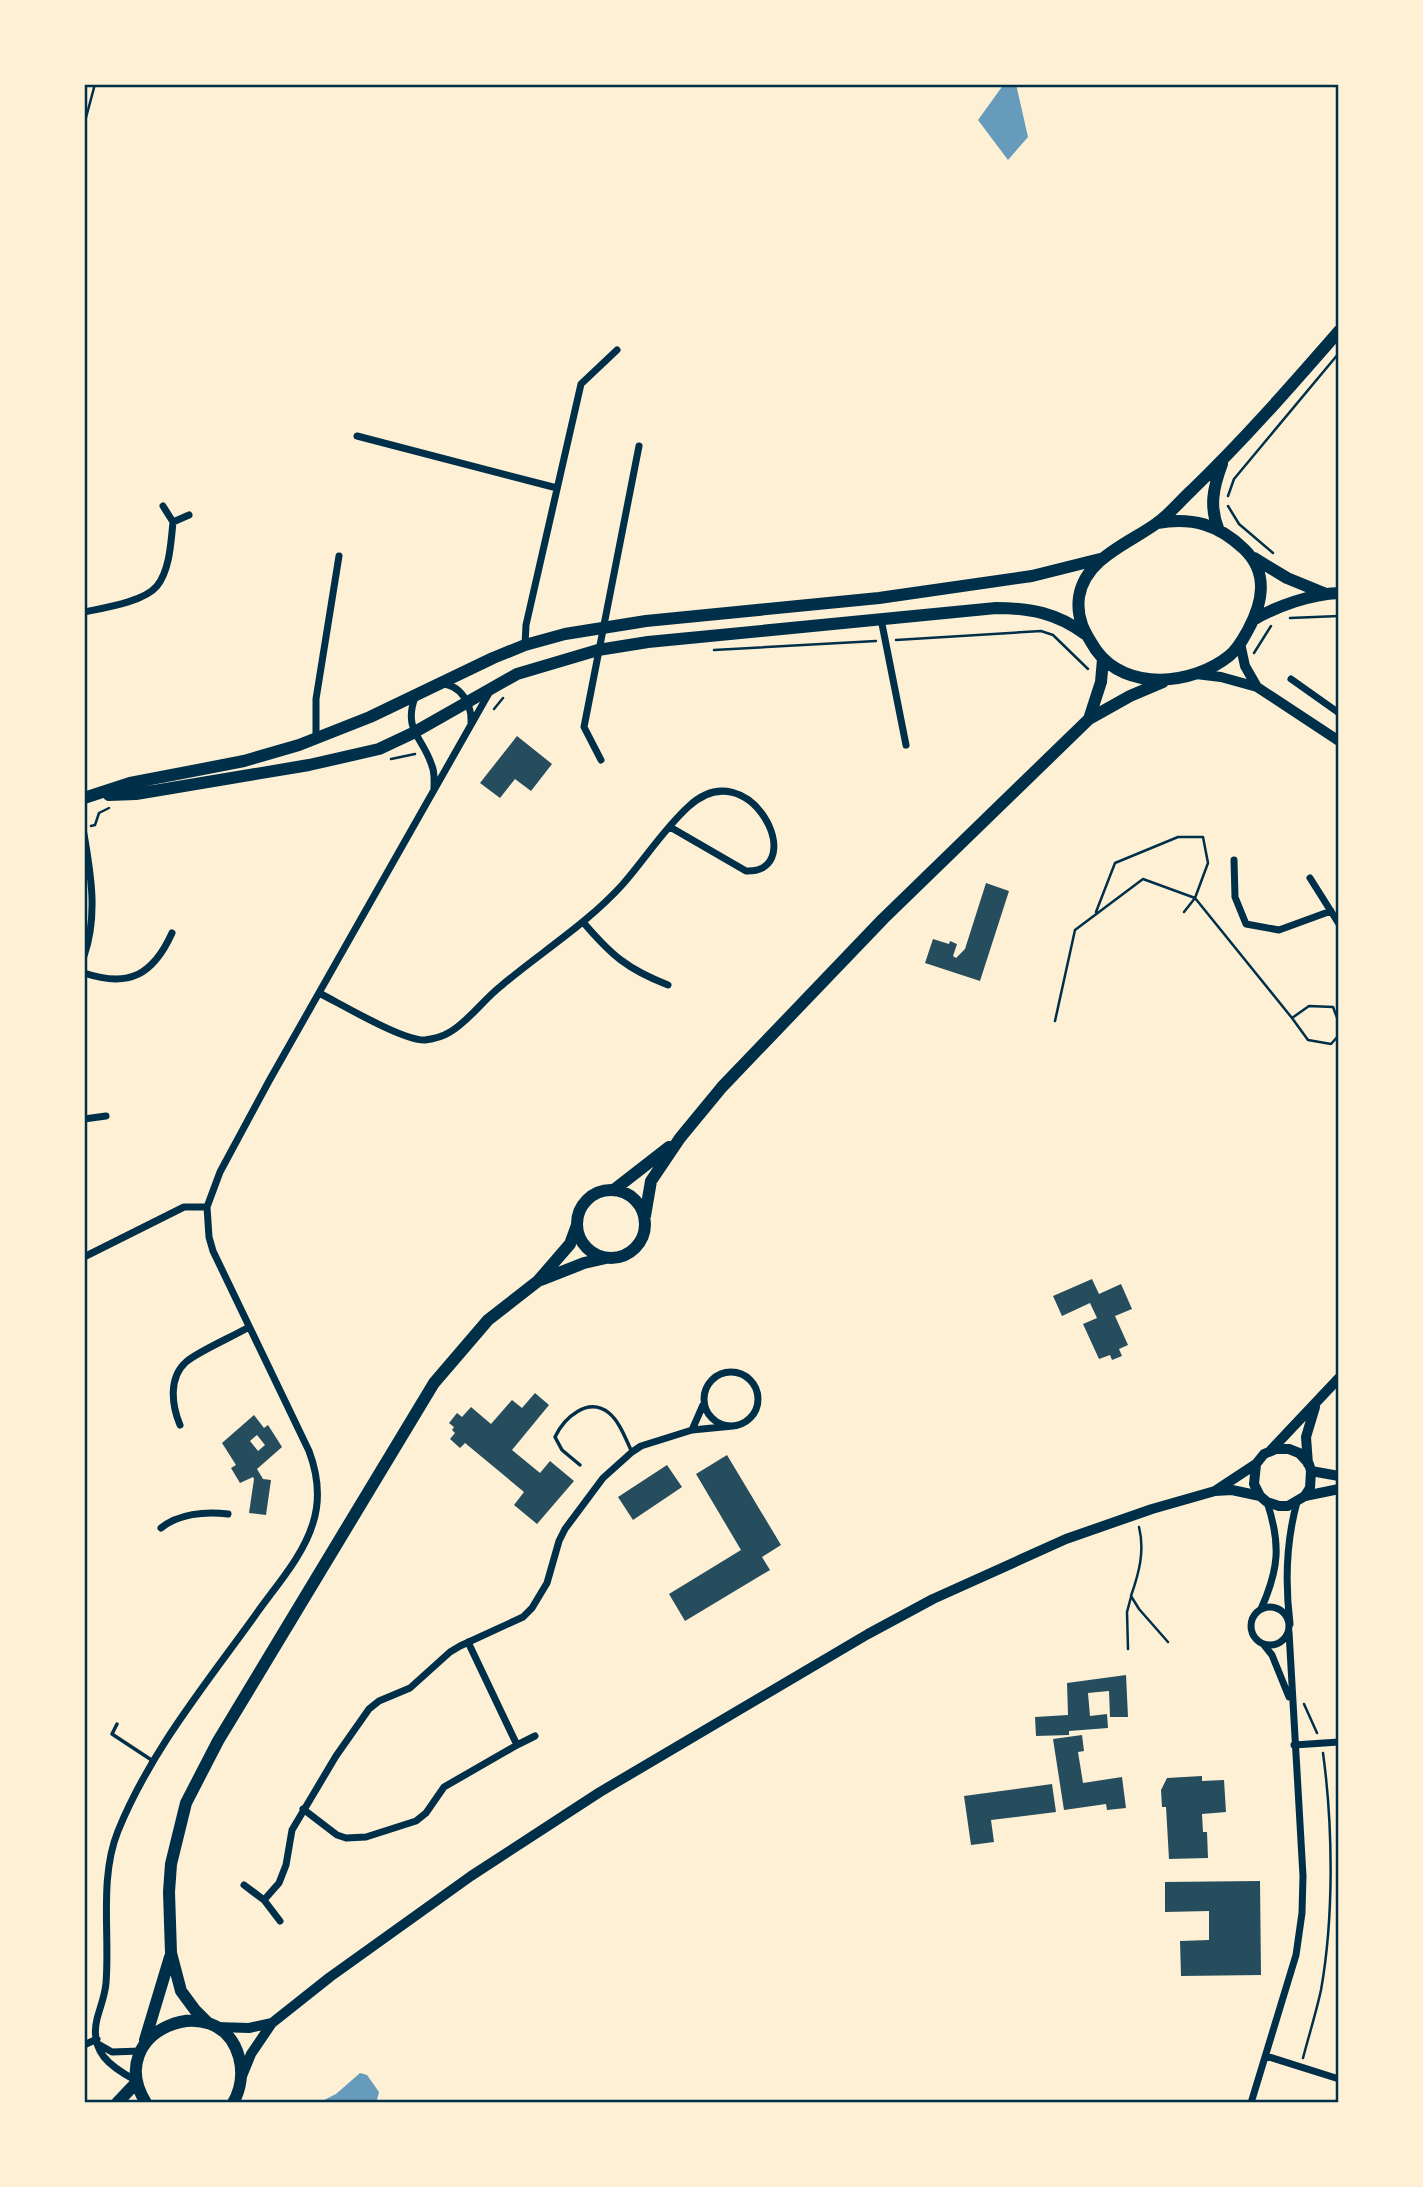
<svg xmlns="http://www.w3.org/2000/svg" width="1423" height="2187" font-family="'Golos Text',sans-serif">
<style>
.water{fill:#669bbc}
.building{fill:#264d5e;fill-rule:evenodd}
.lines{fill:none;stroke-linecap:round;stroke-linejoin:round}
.path{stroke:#003049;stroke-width:2.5}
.service{stroke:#003049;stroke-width:3.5}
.minor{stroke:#003049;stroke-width:7}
.tertiary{stroke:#003049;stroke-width:10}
.secondary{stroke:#003049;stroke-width:10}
.trunk{stroke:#003049;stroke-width:12}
.neatline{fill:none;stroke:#003049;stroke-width:2.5}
</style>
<rect width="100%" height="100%" fill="#fdf0d5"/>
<path class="water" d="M 1004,84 L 1016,84 L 1028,137 L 1008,160 L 978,120 Z
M 360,2073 L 367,2075 L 379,2092 L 377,2100 L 373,2103 L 318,2103 L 336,2094 Z"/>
<path class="building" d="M 517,736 L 552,764 L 531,791 L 515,779 L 500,798 L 480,783 Z
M 986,883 L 1009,891 L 980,981 L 925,963 L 933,939 L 949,944 L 950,941 L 957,944 L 953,956 L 956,958 L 965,949 Z
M 1092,1279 L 1099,1294 L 1121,1284 L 1132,1309 L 1115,1316 L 1128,1345 L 1119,1349 L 1122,1356 L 1112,1360 L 1110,1355 L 1099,1359 L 1083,1324 L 1097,1318 L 1090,1303 L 1062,1316 L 1053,1296 Z
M 535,1393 L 549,1405 L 512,1450 L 540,1473 L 550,1461 L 574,1481 L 537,1524 L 514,1505 L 524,1492 L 465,1443 L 460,1448 L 450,1439 L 455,1433 L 452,1430 L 454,1427 L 449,1423 L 457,1413 L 462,1417 L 471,1407 L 491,1424 L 512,1400 L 522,1408 Z
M 254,1415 L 264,1428 L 268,1425 L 282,1447 L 257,1469 L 263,1479 L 271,1480 L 266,1515 L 249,1513 L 254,1479 L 253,1477 L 240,1483 L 231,1468 L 236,1465 L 222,1443 ZM 257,1435 L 265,1445 L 258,1451 L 250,1441 Z
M 727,1455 L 781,1545 L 762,1557 L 770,1570 L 685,1621 L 669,1594 L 741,1550 L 696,1474 Z
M 667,1465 L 682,1487 L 633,1520 L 618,1497 Z
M 1126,1675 L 1128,1717 L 1110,1717 L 1109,1691 L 1088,1693 L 1090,1716 L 1107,1714 L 1108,1728 L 1069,1731 L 1069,1735 L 1036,1736 L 1035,1717 L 1068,1715 L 1067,1683 Z
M 1082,1735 L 1084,1751 L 1078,1752 L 1083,1783 L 1122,1777 L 1126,1808 L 1107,1810 L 1106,1804 L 1064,1810 L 1053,1739 Z
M 1202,1776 L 1202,1781 L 1224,1780 L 1226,1812 L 1202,1814 L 1203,1832 L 1207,1832 L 1208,1858 L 1169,1859 L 1166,1807 L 1162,1807 L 1161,1790 L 1167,1778 Z
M 1052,1784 L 1056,1812 L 991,1820 L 994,1842 L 971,1845 L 964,1796 Z
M 1260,1881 L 1261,1975 L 1181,1976 L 1180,1941 L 1209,1940 L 1209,1911 L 1165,1912 L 1165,1882 Z"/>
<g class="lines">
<path class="path" d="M 84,125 L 95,84
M 1228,496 L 1234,479 L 1339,353
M 1228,506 L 1239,524 L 1273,553
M 1290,618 L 1339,616
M 896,640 L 1041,631 L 1053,635 L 1088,669
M 714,650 L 876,641
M 1254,653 L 1271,626
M 494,709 L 503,698
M 391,759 L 415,754
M 91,826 L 95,825 L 99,813 L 109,808
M 1096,912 L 1115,863 L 1178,837 L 1203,837 L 1208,863 L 1195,898 L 1184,912
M 1292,1018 L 1309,1006 L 1333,1007 L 1339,1023
M 1055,1021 L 1075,930 L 1143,879 L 1195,898 L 1292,1018 L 1308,1040 L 1331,1044 L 1339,1035
M 1139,1527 C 1145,1551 1139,1573 1131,1596 L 1139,1609 L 1168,1642
M 1128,1649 L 1127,1612 L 1131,1597
M 1304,1704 L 1317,1733
M 1303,2058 C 1309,2035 1316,2013 1321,1990 C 1334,1917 1333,1826 1323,1753"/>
<path class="service" d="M 580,1465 L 562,1450 L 555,1437 C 564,1418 588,1396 609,1413 C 620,1422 626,1440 632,1452
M 117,1724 L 112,1734 L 153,1761"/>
<path class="minor" d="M 357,436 L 557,488
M 163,506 L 173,522
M 84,612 C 103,608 144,602 157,586 C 170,570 171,541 173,522 L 189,515
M 881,619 L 906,745
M 525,645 L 526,625 L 581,384 L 617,350
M 1291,679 L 1339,713
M 441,684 C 460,684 472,704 471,722
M 415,697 C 403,731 423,737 432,766 C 435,773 434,781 434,789
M 316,738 L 316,699 L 339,556
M 601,760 L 584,727 L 639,446
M 84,834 C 91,874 98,917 84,956
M 1234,860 L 1235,897 L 1246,924 L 1279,930 L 1331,911
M 1310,878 L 1339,924
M 583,922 C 611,955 627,969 668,985
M 84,973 C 129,988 153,975 172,933
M 319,993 C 341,1004 403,1041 425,1040 C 433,1039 442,1037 450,1032 C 469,1021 483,1000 501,986 C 541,952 587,924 623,884 C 645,859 663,830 688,807 C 750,748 811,873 746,871 L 670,827
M 84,1119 L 106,1116
M 84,1257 L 184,1207 L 207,1207
M704 1399a27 27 0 1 1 54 0a27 27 0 1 1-54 0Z
M 180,1425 C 172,1406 168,1378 186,1362 C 197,1352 234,1336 249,1327
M 692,1430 L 703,1405
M 161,1528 C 178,1514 205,1511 228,1514
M1251 1626a19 19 0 1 1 38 0a19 19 0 1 1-38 0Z
M 1261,1609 C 1279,1569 1281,1544 1267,1502
M 1290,1624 C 1285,1583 1286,1542 1297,1502
M 1264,1645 L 1272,1655 L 1289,1697
M 517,1745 L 535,1736
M 1294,1745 L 1339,1742
M 303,1809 L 337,1835 L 346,1838 L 366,1837 L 416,1821 L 426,1813 L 444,1787 L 517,1745 L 468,1642
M 244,1885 L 264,1900
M 280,1921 L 264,1900 L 279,1883 L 286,1865 L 292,1830 L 336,1756 L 369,1709 L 379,1701 L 410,1688 L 450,1652 L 460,1646 L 523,1617 L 532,1608 L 547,1583 L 559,1541 L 565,1529 L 603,1478 L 632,1452 L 641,1446 L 692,1430 L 733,1426
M 98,2044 L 112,2052 L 140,2051
M 84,2045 L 97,2039
M 1266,2056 L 1339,2079
M 135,2080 C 111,2067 89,2052 97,2019 C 100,2007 105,1996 106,1983 C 110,1934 99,1878 118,1831 C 150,1752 205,1685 254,1617 C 274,1588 303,1557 313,1523 C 321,1498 318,1475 309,1451 L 213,1251 L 209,1237 L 207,1207 L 220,1172 L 269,1081 L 489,693
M 1251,2103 L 1296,1955 L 1302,1913 L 1303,1876 L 1289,1632"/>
<path class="tertiary" d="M 1240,643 L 1245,666 L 1257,687
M 1196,674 L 1221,677 L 1257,687 L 1339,741
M 1311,1471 L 1339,1476
M 1305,1496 L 1339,1489"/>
<path class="secondary" d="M 1271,1450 L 1339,1378
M 1256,1464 L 1254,1484 L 1260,1496
M 1308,1464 L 1306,1437 L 1315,1407
M 216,2027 L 249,2028 L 272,2023
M 242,2076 L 251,2054 L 272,2023 L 330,1977 L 471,1876 L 600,1792 L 868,1634 L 933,1599 L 1066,1539 L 1152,1509 L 1215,1491 L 1232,1490 L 1260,1496 L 1267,1502 L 1279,1506 L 1288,1506 L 1305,1496 L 1310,1488 L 1311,1471 L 1309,1464 L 1299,1453 L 1289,1449 L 1276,1449 L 1264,1454 L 1256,1464 L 1215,1491"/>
<path class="trunk" d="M 1157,523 C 1192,517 1218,524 1244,549 C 1269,573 1263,602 1248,630 C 1243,639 1238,649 1229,656 C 1193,685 1126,692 1096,650 C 1085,633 1076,619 1079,597 C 1085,558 1130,543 1157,523 C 1170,514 1180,501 1192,490 C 1244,440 1291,386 1339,331
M 1219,531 C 1209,507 1213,488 1222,464
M 1254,558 L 1287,578 L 1326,594
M 1253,620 C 1277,606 1311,594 1339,593
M 1089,719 L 1101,682 L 1103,659
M 109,795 L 136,794 L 309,765 L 379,749 L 413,733 L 517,674 L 598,650 L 648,642 L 996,608 C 1030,608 1057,613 1085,634
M 84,798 L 130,783 L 244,761 L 299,745 L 370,717 L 493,658 L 525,645 L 565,634 L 646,621 L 879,598 L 1032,576 L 1104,558
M 615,1189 L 669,1147
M577 1224a34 34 0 1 1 68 0a34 34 0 1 1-68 0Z
M 645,1216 L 651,1181 L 680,1138 L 722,1087 L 883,919 L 1089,719 L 1130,696 L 1163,682
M 541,1280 L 584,1263 L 606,1258
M 208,2023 L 195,2010 L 181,1991 L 171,1953 L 169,1892 L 171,1864 L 186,1803 L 218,1741 L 434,1383 L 488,1320 L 538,1281 L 570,1244 L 577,1225
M 145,2040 L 170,1957
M 117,2103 L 136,2083
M 146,2103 C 101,2031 219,1985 239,2057 C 243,2072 241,2089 233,2103"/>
</g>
<rect width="1423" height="2187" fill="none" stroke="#fdf0d5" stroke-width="172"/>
<rect x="86" y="86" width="1251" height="2015" class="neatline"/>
</svg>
